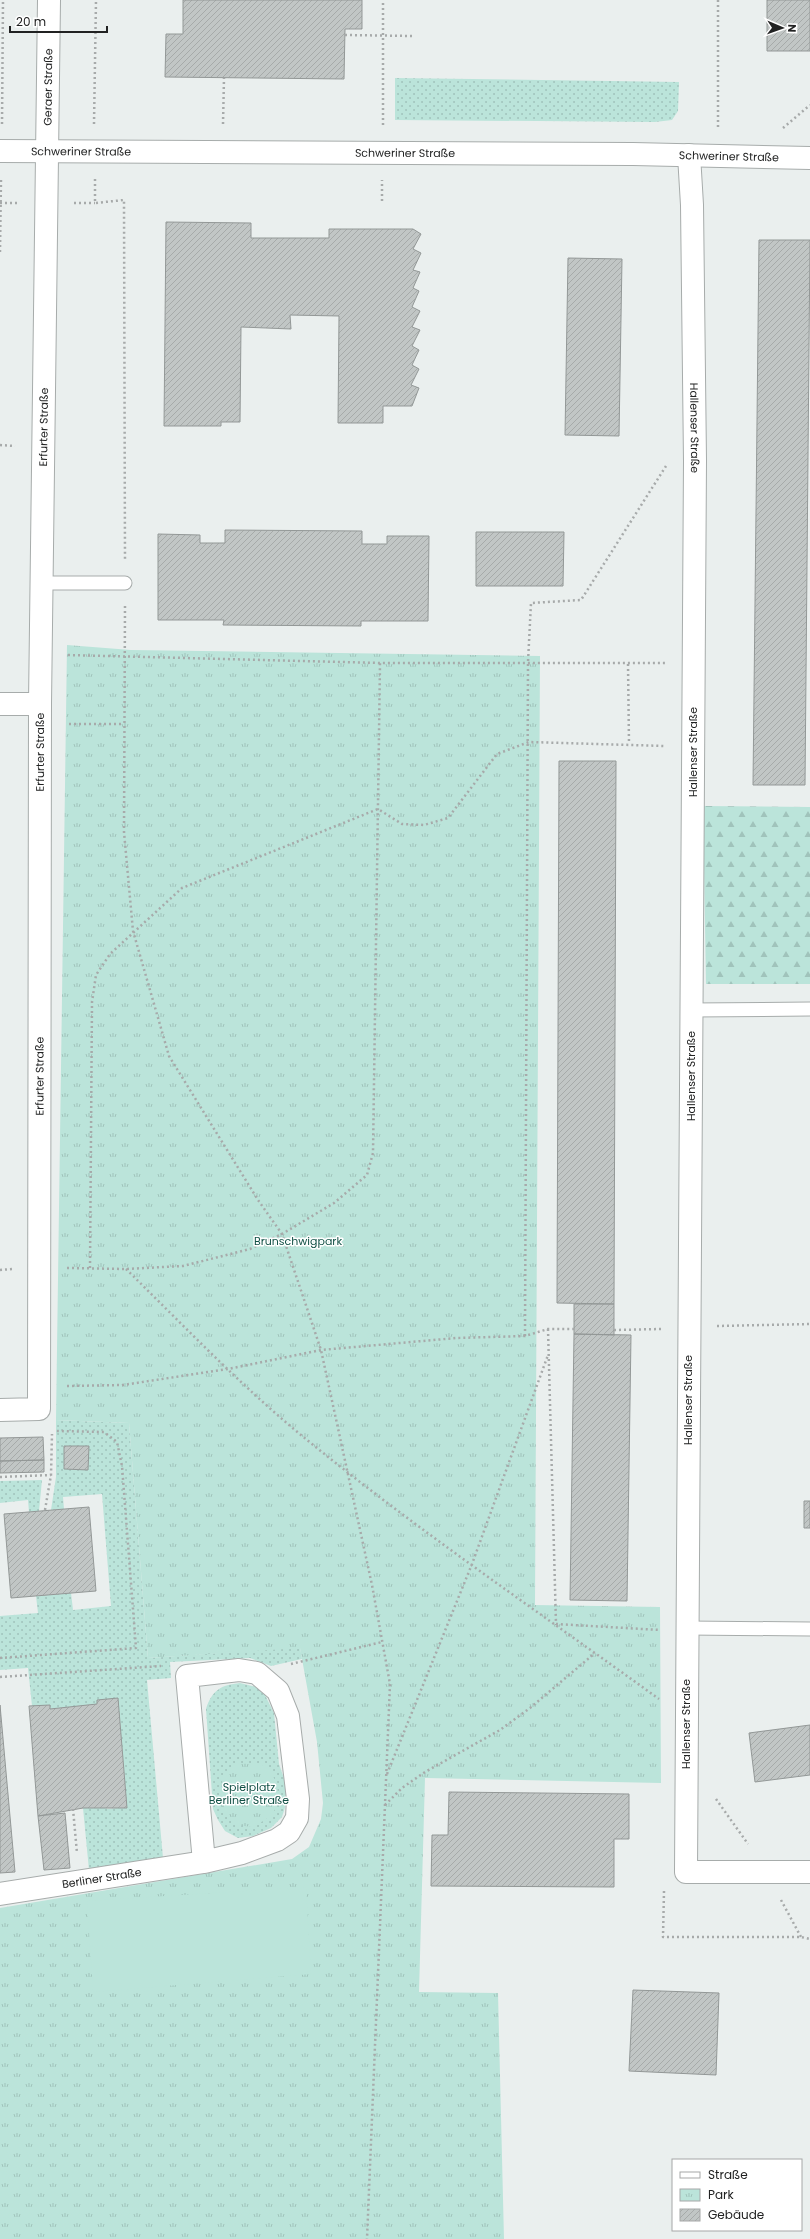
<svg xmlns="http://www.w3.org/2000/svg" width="810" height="2239" font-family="Poppins,sans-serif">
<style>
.grass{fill:url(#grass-dots)}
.forest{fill:url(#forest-firs)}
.park{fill:url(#park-tufts)}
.pitch{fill:#bbe4da}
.building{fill:url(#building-hatch);stroke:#939897}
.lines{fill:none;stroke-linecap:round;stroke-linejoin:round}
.service-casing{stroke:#a7acab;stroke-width:15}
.minor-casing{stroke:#a7acab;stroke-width:24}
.path{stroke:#a7aaaa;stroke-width:2.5;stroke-dasharray:2 3;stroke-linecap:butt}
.service{stroke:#fff;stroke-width:13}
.minor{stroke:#fff;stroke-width:22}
.labels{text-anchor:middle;stroke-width:3;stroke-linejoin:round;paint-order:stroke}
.street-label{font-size:11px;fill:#212222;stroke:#fff}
.park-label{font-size:11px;fill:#125146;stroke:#fff}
</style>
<defs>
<pattern id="grass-dots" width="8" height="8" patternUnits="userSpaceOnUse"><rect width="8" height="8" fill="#bbe4da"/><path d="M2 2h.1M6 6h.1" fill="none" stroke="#a0c3bb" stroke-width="1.8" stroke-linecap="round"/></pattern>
<pattern id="forest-firs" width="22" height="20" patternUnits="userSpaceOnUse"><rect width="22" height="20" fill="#bbe4da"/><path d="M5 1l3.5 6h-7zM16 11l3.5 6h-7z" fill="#a0c3bb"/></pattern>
<pattern id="park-tufts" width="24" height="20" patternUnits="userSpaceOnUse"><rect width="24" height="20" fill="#bbe4da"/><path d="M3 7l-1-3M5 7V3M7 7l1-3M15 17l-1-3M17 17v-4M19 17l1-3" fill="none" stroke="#a0c3bb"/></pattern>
<pattern id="building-hatch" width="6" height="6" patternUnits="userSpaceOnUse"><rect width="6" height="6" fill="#c1c6c5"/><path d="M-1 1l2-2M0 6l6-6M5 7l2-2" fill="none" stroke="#a6aaa9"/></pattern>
</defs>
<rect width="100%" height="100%" fill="#eaefee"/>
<path class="grass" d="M 395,78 L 679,82 L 678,111 L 672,120 L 655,122 L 395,120 Z
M 56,1420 L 129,1423 L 148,1658 L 300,1647 L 302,1659 L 271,1666 L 250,1658 L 170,1662 L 171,1678 L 147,1680 L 163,1858 L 89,1870 L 83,1808 L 106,1807 L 107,1809 L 127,1807 L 118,1699 L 97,1700 L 97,1704 L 50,1709 L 50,1705 L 32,1706 L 28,1668 L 0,1670 L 0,1616 L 38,1613 L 36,1596 L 71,1593 L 73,1610 L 111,1606 L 102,1494 L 63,1497 L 64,1509 L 51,1510 L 56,1477 Z
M 42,1480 L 39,1511 L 29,1512 L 28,1500 L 0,1503 L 0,1481 Z
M 240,1683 L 256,1687 L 265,1695 L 274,1713 L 279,1764 L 285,1781 L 287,1801 L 282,1817 L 271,1828 L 253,1836 L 238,1838 L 225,1831 L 218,1820 L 213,1809 L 206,1709 C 212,1690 221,1685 240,1683 Z"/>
<path class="forest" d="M 703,806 L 810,807 L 810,984 L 706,984 Z"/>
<path class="park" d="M 67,645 L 131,650 L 540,656 L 535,1605 L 660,1607 L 661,1783 L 425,1778 L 419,1992 L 498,1993 L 504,2239 L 0,2239 L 0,1908 L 292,1859 L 309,1847 L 321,1819 L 323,1803 L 317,1742 L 300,1648 L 148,1658 L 129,1423 L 56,1420 Z
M 238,1764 C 245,1764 253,1763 260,1764 C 276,1769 283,1798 274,1811 C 270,1819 259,1823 251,1827 C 243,1826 234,1824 228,1817 C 219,1806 218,1778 229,1769 C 231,1767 235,1765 238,1764 Z"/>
<path class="pitch" d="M 306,1887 L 311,1974 L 93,1992 L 87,1901 Z"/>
<path class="building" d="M 183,0 L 362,0 L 362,29 L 345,29 L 344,79 L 165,77 L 166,34 L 183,34 Z
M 767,0 L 810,0 L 810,51 L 767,51 Z
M 166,222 L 251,223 L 251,238 L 329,238 L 329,229 L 413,229 L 421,234 L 413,249 L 421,253 L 413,270 L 420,272 L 413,288 L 419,291 L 412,307 L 420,311 L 412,327 L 420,330 L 412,346 L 419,350 L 412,365 L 419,369 L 411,385 L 419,388 L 412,406 L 383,406 L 383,423 L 338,423 L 339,316 L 290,315 L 291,329 L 241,327 L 240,422 L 221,422 L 221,426 L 164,426 Z
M 759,240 L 810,240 L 805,785 L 753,785 Z
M 568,258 L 622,259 L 619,436 L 565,435 Z
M 225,530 L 362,531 L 362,544 L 387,544 L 387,536 L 429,536 L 428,621 L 361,621 L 361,626 L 223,625 L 224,620 L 158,620 L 158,534 L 200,535 L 200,543 L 225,543 Z
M 476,532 L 564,532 L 563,586 L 476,586 Z
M 559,761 L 616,761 L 614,1304 L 557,1303 Z
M 574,1304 L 614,1304 L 614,1335 L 574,1334 Z
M 574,1334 L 631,1335 L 627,1601 L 570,1600 Z
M 43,1437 L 44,1460 L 0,1461 L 0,1438 Z
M 64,1446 L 89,1446 L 88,1470 L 64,1469 Z
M 44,1460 L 44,1472 L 0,1473 L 0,1461 Z
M 804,1501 L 810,1501 L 810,1528 L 804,1528 Z
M 89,1507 L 96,1591 L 11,1598 L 4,1514 Z
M 118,1698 L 127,1808 L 83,1808 L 38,1816 L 29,1706 L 50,1705 L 50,1709 L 97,1704 L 97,1700 Z
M 0,1705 L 15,1872 L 0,1873 Z
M 810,1725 L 810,1775 L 755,1782 L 749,1733 Z
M 449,1792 L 629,1794 L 629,1839 L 614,1839 L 614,1887 L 431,1886 L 432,1835 L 448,1835 Z
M 65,1813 L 70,1868 L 44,1870 L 38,1816 Z
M 633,1990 L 719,1993 L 716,2075 L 629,2071 Z"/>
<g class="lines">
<defs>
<path id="service" d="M 42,583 L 125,583
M 691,1010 L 810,1009
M 687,1628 L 810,1629"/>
<g id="minor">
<path id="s1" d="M 0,151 L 633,154 L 810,158"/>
<path id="s2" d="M 689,155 L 692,205 L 695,461 L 686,1872 L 810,1872"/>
<path d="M 0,704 L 40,704"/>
<path id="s3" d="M 0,1410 L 39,1409 L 40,704 L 49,0"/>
<path id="s4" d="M 0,1894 L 204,1862 L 242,1853 L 277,1840 L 289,1832 L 297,1818 L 298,1799 L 288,1716 L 278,1691 L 257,1673 L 239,1670 L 187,1676 L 204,1862"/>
</g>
</defs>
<use href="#service" class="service-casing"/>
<use href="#minor" class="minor-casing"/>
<path class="path" d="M 718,0 L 718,127
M 345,35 L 413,36
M 2,124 L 3,0
M 94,124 L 96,0
M 223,124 L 224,78
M 383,125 L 383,0
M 783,128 L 810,105
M 95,179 L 95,203 L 124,200 L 125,561
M 382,201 L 382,180
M 0,203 L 17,203
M 74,203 L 95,203
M 0,252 L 1,179
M 0,445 L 15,446
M 125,606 L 124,832 L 133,931 L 169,1056 L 258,1200 L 282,1234 L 321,1350 L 372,1585 L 390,1684 L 367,2239
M 68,655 L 380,663 L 666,663
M 628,664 L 629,744
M 69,724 L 124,724
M 67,1268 L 126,1269 L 183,1266 L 250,1249 L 282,1234 L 334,1203 L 367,1175 L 373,1153 L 380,663
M 90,1268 L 92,1002 L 96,975 L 110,954 L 182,888 L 378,809 L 402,824 L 424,825 L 448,818 L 497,754 L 529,742 L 665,746
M 126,1269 C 187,1329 246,1391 312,1444 C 423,1534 543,1615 659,1699
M 0,1270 L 12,1269
M 717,1326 L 810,1324
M 548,1329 L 556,1624 L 660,1630
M 614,1330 L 661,1329
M 525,1336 L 528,662 L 531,603 L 581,600 L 666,466
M 67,1386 L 123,1385 L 228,1369 L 321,1350 L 456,1338 L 525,1336 L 548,1329 L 574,1329
M 0,1477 L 51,1475
M 45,1510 L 51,1475 L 52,1434
M 0,1658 L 136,1648 L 122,1466 L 117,1442 L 104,1432 L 56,1431
M 291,1664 L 382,1642
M 0,1677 L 161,1666
M 387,1774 L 472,1564 L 548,1355
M 716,1799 L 748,1844
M 385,1805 L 402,1788 L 425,1772 L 500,1730 L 530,1708 L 595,1653
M 73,1809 L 77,1853
M 664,1891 L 663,1937 L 801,1937 L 810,1939
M 781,1900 L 801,1937"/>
<use href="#service" class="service"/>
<use href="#minor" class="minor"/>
</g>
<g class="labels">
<g class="street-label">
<text dy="4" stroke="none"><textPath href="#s3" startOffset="1361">Geraer Straße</textPath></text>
<text dy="4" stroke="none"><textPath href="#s1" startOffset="81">Schweriner Straße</textPath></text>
<text dy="4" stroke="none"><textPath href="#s1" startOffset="405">Schweriner Straße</textPath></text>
<text dy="4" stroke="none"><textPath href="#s1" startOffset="729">Schweriner Straße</textPath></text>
<text dy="4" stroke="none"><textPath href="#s3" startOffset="1021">Erfurter Straße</textPath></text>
<text dy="4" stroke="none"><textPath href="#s2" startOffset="273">Hallenser Straße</textPath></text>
<text dy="4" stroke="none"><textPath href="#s3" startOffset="696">Erfurter Straße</textPath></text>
<text transform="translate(693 752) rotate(-90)" y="4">Hallenser Straße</text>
<text dy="4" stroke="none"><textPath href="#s3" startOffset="372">Erfurter Straße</textPath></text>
<text transform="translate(691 1076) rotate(-90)" y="4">Hallenser Straße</text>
<text transform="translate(688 1400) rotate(-90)" y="4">Hallenser Straße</text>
<text transform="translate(686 1724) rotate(-90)" y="4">Hallenser Straße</text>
<text dy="4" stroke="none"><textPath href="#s4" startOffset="103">Berliner Straße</textPath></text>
</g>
<g class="park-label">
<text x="298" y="1245">Brunschwigpark</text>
<text x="249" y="1791">Spielplatz<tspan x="249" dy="13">Berliner Straße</tspan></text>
</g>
</g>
<rect x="672" y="2159" width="130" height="72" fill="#ffffff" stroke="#a6a7a7"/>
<rect x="680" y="2172" width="20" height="6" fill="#ffffff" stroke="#a6a7a7"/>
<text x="708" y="2179" font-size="12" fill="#212222">Straße</text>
<rect x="680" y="2189" width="20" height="12" fill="url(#park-tufts)" stroke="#a6a7a7"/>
<text x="708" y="2199" font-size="12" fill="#212222">Park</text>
<rect x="680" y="2209" width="20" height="12" fill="url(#building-hatch)" stroke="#a6a7a7"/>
<text x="708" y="2219" font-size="12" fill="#212222">Gebäude</text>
<g transform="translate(782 28) rotate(92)" stroke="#ffffff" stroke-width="3" paint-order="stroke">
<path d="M0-3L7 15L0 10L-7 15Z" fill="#212222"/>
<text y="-6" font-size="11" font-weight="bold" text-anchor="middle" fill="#212222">N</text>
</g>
<path d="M10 26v6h97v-6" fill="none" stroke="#212222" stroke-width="2"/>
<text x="16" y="26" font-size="12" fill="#212222" stroke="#ffffff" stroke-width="3" paint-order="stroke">20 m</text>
</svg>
